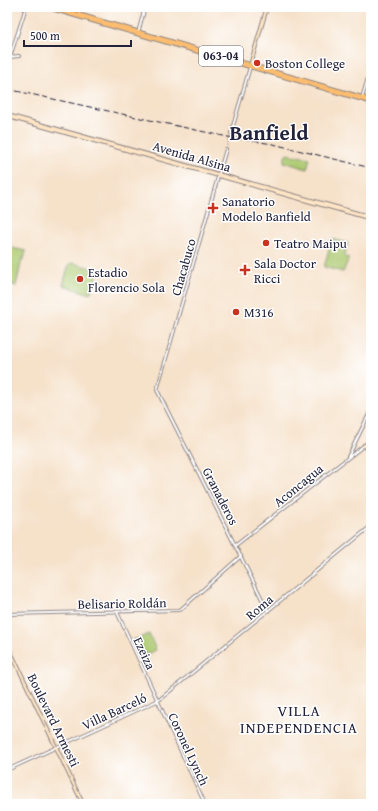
<svg xmlns="http://www.w3.org/2000/svg" width="378" height="811" font-family="'Gentium Book Plus',serif">
<style>
.green{fill:#acc970;stroke:#677656}
.lines{fill:none;stroke-linecap:round;stroke-linejoin:round}
.tertiary-tunnel{stroke:#ccbbad;stroke-width:2;stroke-dasharray:2 1;stroke-linecap:butt}
.tertiary-casing{stroke:#8c8282;stroke-width:4}
.secondary-casing{stroke:#8c8282;stroke-width:4.5}
.primary-casing{stroke:#8c8282;stroke-width:5}
.tertiary{stroke:#fff;stroke-width:2}
.secondary{stroke:#fee5c5;stroke-width:2.5}
.primary{stroke:#fcbd6f;stroke-width:3}
.rail{stroke:#22223b;stroke-width:1;stroke-dasharray:6 3;stroke-linecap:butt}
.poi-dot{fill:#c8321e;stroke:#fff;stroke-width:1.5}
.labels{text-anchor:middle;stroke-width:3;stroke-linejoin:round;paint-order:stroke}
.shield{fill:#fff;stroke:#646476;stroke-width:1}
.shield-label{font-size:12px;font-weight:bold;fill:#22223b}
.poi-label{font-size:13px;fill:#22223b;stroke:#fff;text-anchor:start}
.street-label{font-size:13px;fill:#22223b;stroke:#fff}
.quarter-label{font-size:15px;letter-spacing:1px;fill:#22223b;stroke:#fff}
.town-label{font-size:21px;font-weight:bold;fill:#22223b;stroke:#fff}
</style>
<rect width="100%" height="100%" fill="#fff"/>
<filter id="ink" filterUnits="userSpaceOnUse"><feTurbulence type="fractalNoise" baseFrequency=".025" numOctaves="2"/><feDisplacementMap in="SourceGraphic" scale="8" xChannelSelector="R" yChannelSelector="G"/><feConvolveMatrix kernelMatrix="1 2 1 2 8 2 1 2 1" color-interpolation-filters="sRGB"/></filter>
<filter id="wash" filterUnits="userSpaceOnUse"><feTurbulence type="fractalNoise" baseFrequency=".012" numOctaves="4" result="noise"/><feDisplacementMap in="SourceGraphic" scale="16" xChannelSelector="R" yChannelSelector="G"/><feGaussianBlur stdDeviation="0.9" result="paint"/><feColorMatrix in="noise" values="0 0 0 0 0 0 0 0 0 0 0 0 0 0 0 0 0 1.4 0 .05"/><feComposite in="paint" operator="in"/></filter>
<g filter="url(#wash)">
<rect width="100%" height="100%" fill="#f6e1c9"/>
<path class="green" d="M 286,154 L 310,158 L 307,169 L 284,162 Z
M 332,239 L 348,243 L 344,257 L 349,258 L 343,272 L 324,267 Z
M 7,247 L 26,251 L 24,259 L 22,259 L 16,286 L 7,284 Z
M 73,263 L 95,269 L 97,276 L 90,294 L 63,285 L 69,264 Z
M 149,634 L 156,650 L 139,658 L 131,641 Z"/>
</g>
<g filter="url(#ink)">
<g class="lines">
<path class="tertiary-tunnel" d="M 226,149 L 231,133"/>
<defs>
<path id="tertiary" d="M 138,33 L 145,7
M 7,54 L 10,57 L 7,68
M 11,54 L 26,7
M 10,57 L 19,56
M 362,98 L 371,68
M 231,133 L 250,67
M 226,149 L 157,390 L 268,611
M 348,457 L 371,410
M 236,545 L 371,440
M 117,612 L 205,804
M 7,614 L 180,610 L 241,556
M 7,770 L 159,700 L 371,526"/>
<path id="secondary" d="M 250,66 L 267,7
M 7,115 L 371,217
M 9,117 L 365,217
M 364,445 L 371,453
M 7,644 L 83,804"/>
<path id="primary" d="M 46,7 L 371,102
M 53,7 L 371,100"/>
</defs>
<use href="#tertiary" class="tertiary-casing"/>
<use href="#secondary" class="secondary-casing"/>
<use href="#primary" class="primary-casing"/>
<use href="#tertiary" class="tertiary"/>
<use href="#secondary" class="secondary"/>
<use href="#primary" class="primary"/>
<path class="rail" d="M 7,89 L 228,137 L 273,144 L 371,168"/>
</g>
</g>
<g class="poi-dot">
<circle cx="257" cy="63" r="4"/>
<path d="M211 202h4v4h4v4h-4v4h-4v-4h-4v-4h4z"/>
<circle cx="266" cy="243" r="4"/>
<path d="M243 264h4v4h4v4h-4v4h-4v-4h-4v-4h4z"/>
<circle cx="80" cy="279" r="4"/>
<circle cx="236" cy="312" r="4"/>
</g>
<g class="labels">
<rect class="shield" x="199" y="46" width="44" height="20" rx="3"/>
<g class="shield-label">
<text x="221" y="60">063-04</text>
</g>
<g class="poi-label">
<text x="265" y="68">Boston College</text>
<text x="222" y="206">Sanatorio<tspan x="222" dy="15">Modelo Banfield</tspan></text>
<text x="274" y="248">Teatro Maipu</text>
<text x="254" y="268">Sala Doctor<tspan x="254" dy="15">Ricci</tspan></text>
<text x="88" y="277">Estadio<tspan x="88" dy="15">Florencio Sola</tspan></text>
<text x="244" y="317">M316</text>
</g>
<g class="street-label">
<text transform="translate(192 156) rotate(16)" y="5">Avenida Alsina</text>
<text transform="translate(183 267) rotate(-74)" y="5">Chacabuco</text>
<text transform="translate(298 485) rotate(-39)" y="5">Aconcagua</text>
<text transform="translate(221 496) rotate(63)" y="5">Granaderos</text>
<text transform="translate(122 603) rotate(-1)" y="5">Belisario Roldán</text>
<text transform="translate(259 607) rotate(-40)" y="5">Roma</text>
<text transform="translate(145 653) rotate(65)" y="5">Ezeiza</text>
<text transform="translate(114 711) rotate(-25)" y="5">Villa Barceló</text>
<text transform="translate(54 720) rotate(64)" y="5">Boulevard Armesti</text>
<text transform="translate(189 749) rotate(65)" y="5">Coronel Lynch</text>
</g>
<g class="quarter-label">
<text x="299" y="716">VILLA<tspan x="299" dy="17">INDEPENDENCIA</tspan></text>
</g>
<g class="town-label">
<text x="269" y="140">Banfield</text>
</g>
</g>
<rect width="378" height="811" fill="none" stroke="#fff" stroke-width="24"/>
<path d="M24 40v6h107v-6" fill="none" stroke="#22223b" stroke-width="2"/>
<text x="30" y="40" font-size="12" fill="#22223b" stroke="#ffffff" stroke-width="3" paint-order="stroke">500 m</text>
</svg>
